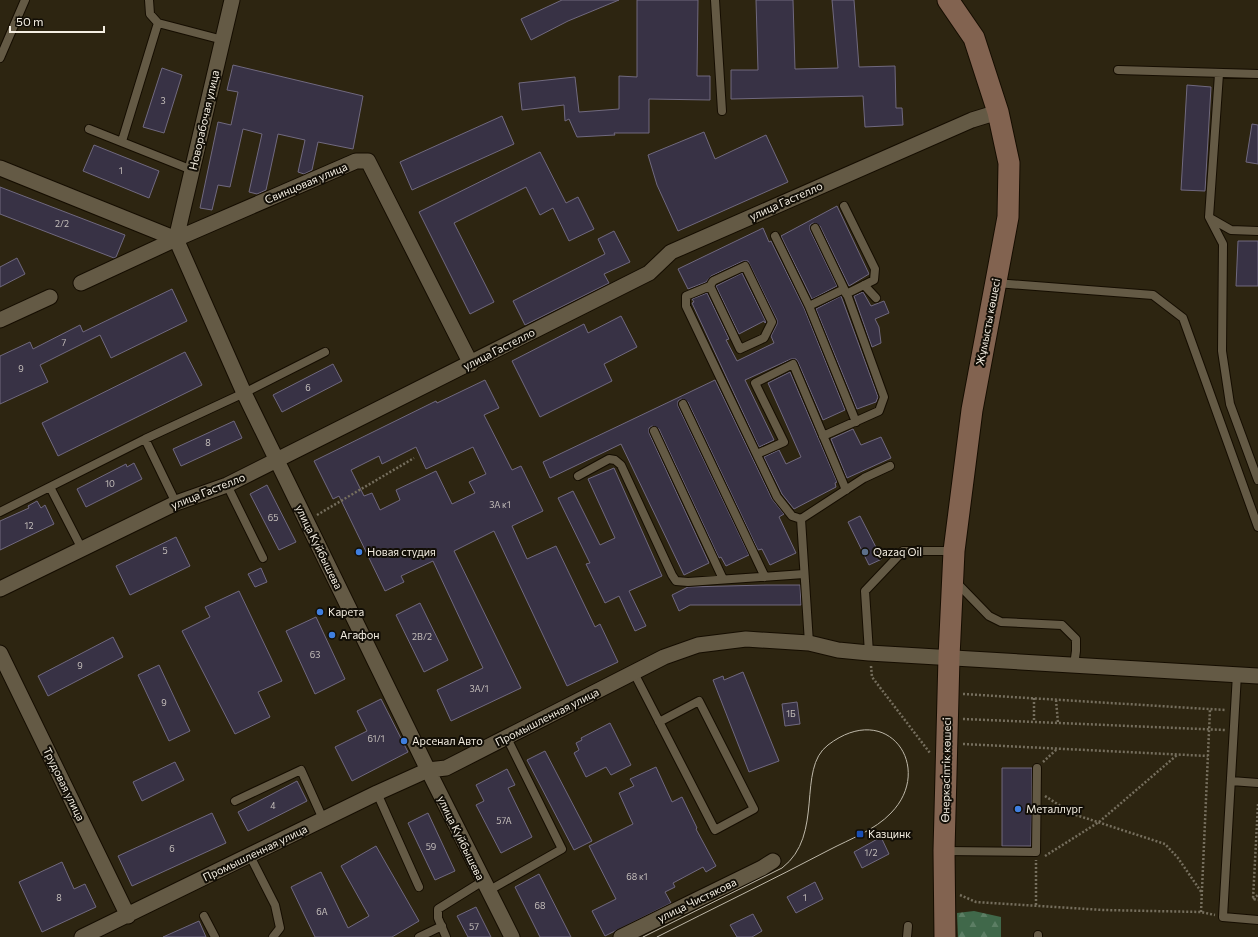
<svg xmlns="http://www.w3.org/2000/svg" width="1258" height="937" font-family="Commissioner,sans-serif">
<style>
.forest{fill:url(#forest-firs)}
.building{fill:#383245;stroke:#70697f;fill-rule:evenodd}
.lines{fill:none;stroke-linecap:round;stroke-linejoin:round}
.service-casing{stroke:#150d00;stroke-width:10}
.minor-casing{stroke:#150d00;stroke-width:17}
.secondary-casing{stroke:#150d00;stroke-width:23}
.path{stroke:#766f5e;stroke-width:2.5;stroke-dasharray:2 2;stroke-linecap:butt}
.service{stroke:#645a45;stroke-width:8}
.minor{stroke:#645a45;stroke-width:15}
.secondary{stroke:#826350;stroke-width:21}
.tram{stroke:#beb8a9;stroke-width:1}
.shop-dot{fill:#3f7fe0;stroke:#120e06;stroke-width:1.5}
.service-dot{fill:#5c6f8a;stroke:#120e06;stroke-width:1.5}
.transit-dot{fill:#1a4fb4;stroke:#120e06;stroke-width:1.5}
.labels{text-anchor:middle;stroke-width:4;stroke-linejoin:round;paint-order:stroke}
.number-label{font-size:9px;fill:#c5bfbb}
.street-label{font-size:11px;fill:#f4eee2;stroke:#120e06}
.poi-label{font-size:11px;fill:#f4eee2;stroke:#120e06;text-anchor:start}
</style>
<defs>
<pattern id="forest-firs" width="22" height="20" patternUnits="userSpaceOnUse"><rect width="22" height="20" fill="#40684a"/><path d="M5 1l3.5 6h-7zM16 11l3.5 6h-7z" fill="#5c7e64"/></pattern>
</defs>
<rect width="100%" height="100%" fill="#2d2511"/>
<path class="forest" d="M 974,911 L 1001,917 L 1001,937 L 958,937 L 957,913 Z"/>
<path class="building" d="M 562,0 L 619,0 L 568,21 L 531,40 L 521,19 Z
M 637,0 L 698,0 L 697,76 L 710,76 L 710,100 L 649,99 L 649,133 L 614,133 L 615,135 L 577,137 L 569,119 L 565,121 L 564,105 L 522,110 L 519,83 L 575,77 L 579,112 L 619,109 L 619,76 L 637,77 Z
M 756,0 L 793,0 L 795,69 L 838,68 L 832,0 L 854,0 L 859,67 L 895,66 L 896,108 L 902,108 L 903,125 L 865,127 L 863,96 L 731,99 L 731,70 L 758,70 Z
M 233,65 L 363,96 L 353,149 L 318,142 L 312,170 L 304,174 L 298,172 L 305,140 L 278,134 L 266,190 L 257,194 L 249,192 L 262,134 L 243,129 L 230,187 L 218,185 L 212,210 L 200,208 L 218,122 L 231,125 L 238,92 L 227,90 Z
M 162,68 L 182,75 L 164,133 L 143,127 Z
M 1187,85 L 1211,87 L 1205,191 L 1181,190 Z
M 502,116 L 514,144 L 412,190 L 400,162 Z
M 1252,124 L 1258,125 L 1258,164 L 1246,162 Z
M 704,132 L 715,159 L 766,135 L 788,182 L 678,231 L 657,185 L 648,155 Z
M 94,145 L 159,171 L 149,198 L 83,171 Z
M 540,152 L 566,203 L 578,197 L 594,229 L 569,241 L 553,208 L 540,215 L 526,187 L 454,223 L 494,302 L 470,314 L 419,212 Z
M 0,187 L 125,235 L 116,257 L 114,258 L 0,214 Z
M 837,206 L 869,274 L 849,286 L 820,226 L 813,223 L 810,225 L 810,230 L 837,286 L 812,299 L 781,236 Z
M 763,228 L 769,242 L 771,241 L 804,308 L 845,410 L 823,420 L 798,362 L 796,359 L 791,359 L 745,380 L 774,440 L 759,447 L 692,303 L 694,302 L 692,299 L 707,293 L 729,339 L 726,340 L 737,361 L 774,343 L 771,336 L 777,324 L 777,320 L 748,261 L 743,261 L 711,276 L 706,282 L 688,289 L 678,269 Z
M 614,231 L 630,262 L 604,274 L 609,283 L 525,325 L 513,301 L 605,254 L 598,239 Z
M 1238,241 L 1258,241 L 1258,286 L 1236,286 Z
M 17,258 L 25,274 L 0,287 L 0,267 Z
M 742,273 L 766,322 L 765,323 L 764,321 L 739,334 L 716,286 Z
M 172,289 L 187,321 L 111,358 L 100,335 L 40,365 L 48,382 L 0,404 L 0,356 L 30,342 L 33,349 L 80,325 L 83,332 Z
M 863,292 L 871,306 L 884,301 L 889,313 L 875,319 L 879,327 L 881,343 L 872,347 L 854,296 Z
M 841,296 L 878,397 L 876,402 L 857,409 L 816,309 Z
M 621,316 L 637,347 L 604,364 L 612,381 L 540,417 L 512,361 L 584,324 L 588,333 Z
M 185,352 L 202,385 L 58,456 L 42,423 Z
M 333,364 L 342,381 L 282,412 L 273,395 Z
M 790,372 L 837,482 L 835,483 L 836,487 L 794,509 L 782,494 L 764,457 L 779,450 L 786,464 L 801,457 L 768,383 Z
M 485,380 L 499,408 L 484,415 L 512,470 L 521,466 L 543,511 L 512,526 L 527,559 L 556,546 L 595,627 L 600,624 L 618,662 L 567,686 L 494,531 L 454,551 L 521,688 L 451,721 L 437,690 L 483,668 L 433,561 L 401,576 L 404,582 L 385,591 L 339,496 L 333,499 L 314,461 L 436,401 L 437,403 ZM 416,447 L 426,469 L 473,447 L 486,474 L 469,482 L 475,493 L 452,504 L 436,471 L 396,490 L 400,500 L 380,510 L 372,493 L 364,496 L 351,470 L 379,456 L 382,464 Z
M 715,380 L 772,499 L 784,514 L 779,517 L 796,553 L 770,565 L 762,549 L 758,550 L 688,402 L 681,399 L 678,401 L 678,406 L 749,555 L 726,566 L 721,557 L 719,558 L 659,429 L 652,426 L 649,428 L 649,433 L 709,563 L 684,575 L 621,444 L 550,478 L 543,462 Z
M 234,421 L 242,438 L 181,466 L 173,449 Z
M 853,429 L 861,445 L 881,437 L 891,458 L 847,478 L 831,439 Z
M 134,463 L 142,479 L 86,507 L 77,489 L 126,464 L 127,467 Z
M 614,468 L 662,576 L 629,591 L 646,626 L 635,631 L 619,596 L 605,603 L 586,564 L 590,563 L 558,498 L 573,491 L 600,545 L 615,538 L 588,479 Z
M 267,485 L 296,542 L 279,550 L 250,494 Z
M 37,501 L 41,508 L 45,505 L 54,524 L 0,550 L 0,521 L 29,508 L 28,506 Z
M 860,516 L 882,559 L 869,565 L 848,522 Z
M 176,537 L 190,566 L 130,595 L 116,566 Z
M 261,568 L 267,582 L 255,587 L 248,574 Z
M 766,585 L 800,585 L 801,605 L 690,605 L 679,611 L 672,595 L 688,587 Z
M 239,591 L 282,681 L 258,692 L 270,717 L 235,734 L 182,631 L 210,617 L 205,607 Z
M 420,603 L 448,660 L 424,672 L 396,615 Z
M 316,617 L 345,679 L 315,694 L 286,631 Z
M 113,637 L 123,657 L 48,696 L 38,676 Z
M 159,665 L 190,731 L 169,741 L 138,675 Z
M 743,672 L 779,761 L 749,772 L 713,680 L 723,676 L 724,680 Z
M 381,699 L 408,752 L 352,781 L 335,747 L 367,731 L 357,711 Z
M 797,702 L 800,724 L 785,726 L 782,704 Z
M 610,723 L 631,765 L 611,775 L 606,767 L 586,777 L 574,753 L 579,750 L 576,743 L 582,740 L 581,738 Z
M 545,751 L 592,841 L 574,850 L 527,760 Z
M 175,762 L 184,780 L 142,801 L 133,782 Z
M 656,767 L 672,802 L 682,797 L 697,828 L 696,829 L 716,866 L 706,872 L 703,867 L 673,883 L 675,887 L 665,892 L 671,903 L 605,936 L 592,911 L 616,899 L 589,846 L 633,824 L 619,793 L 634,786 L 630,779 Z
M 1002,768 L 1032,768 L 1031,846 L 1002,846 Z
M 507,769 L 515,785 L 508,788 L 532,837 L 501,853 L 476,805 L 484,801 L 476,785 Z
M 297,781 L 307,801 L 248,831 L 238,812 Z
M 212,813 L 226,843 L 132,886 L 118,856 Z
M 428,813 L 455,871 L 435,880 L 408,823 Z
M 881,837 L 889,854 L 862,868 L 854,852 Z
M 376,846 L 419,921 L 392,937 L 315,937 L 291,887 L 321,872 L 348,928 L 369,916 L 341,866 Z
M 62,862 L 74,889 L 85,884 L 96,907 L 42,932 L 19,882 Z
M 539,874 L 571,937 L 540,937 L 515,887 Z
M 815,882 L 823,899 L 796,913 L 787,897 Z
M 476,907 L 491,937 L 468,937 L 457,916 Z
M 753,914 L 762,931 L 752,937 L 737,937 L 730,925 Z
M 199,921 L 206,937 L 163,937 Z"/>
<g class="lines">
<defs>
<path id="service" d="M 149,0 L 150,14 L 158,23 L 223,40
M 715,0 L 722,111
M 0,58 L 25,0
M 1118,70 L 1258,74
M 1219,74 L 1209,217 L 1223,244 L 1222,351 L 1230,404 L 1258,480
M 89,129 L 192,170
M 122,141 L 158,23
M 844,206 L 875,269 L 874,280 L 846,294
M 1210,218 L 1231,230 L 1258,231
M 815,228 L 848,297 L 884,397 L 879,411 L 823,436
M 775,236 L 809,306
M 996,283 L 1153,295 L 1183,318 L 1258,527
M 864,285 L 876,298
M 710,286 L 713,281 L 745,266 L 772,322 L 764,338 L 740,349 L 710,286 L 686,296 L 686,306 L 777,497 L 792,516 L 801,519
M 844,289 L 809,306 L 856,422
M 683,404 L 765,577
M 654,431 L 723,579
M 145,439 L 176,503
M 757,454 L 784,442 L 755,383 L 793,364 L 846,490
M 578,476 L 609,459 L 615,460 L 621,465 L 672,575 L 676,581 L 688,582 L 804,574
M 227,485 L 263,558
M 50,487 L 82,549
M 0,512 L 145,439 L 244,393 L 325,352
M 956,582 L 989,616 L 1001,622 L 1062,625 L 1076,639 L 1076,651 L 1074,665
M 809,643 L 801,519 L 864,478 L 890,466
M 869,653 L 865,591 L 903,551 L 954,551
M 634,673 L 715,830 L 754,809 L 699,701 L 659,722
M 1237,674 L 1223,917 L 1258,920
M 1231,781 L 1258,783
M 377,793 L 419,887
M 235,801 L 301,770 L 323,819
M 945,851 L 1036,852 L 1037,768
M 250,856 L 275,905 L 280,928 L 273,937
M 488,891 L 562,849 L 507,738
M 204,916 L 215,937
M 419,937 L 442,926
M 446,937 L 438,918 L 438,909 L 483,881
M 907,937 L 908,926
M 1038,937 L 1038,935"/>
<path id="minor" d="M 0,168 L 176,239
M 176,239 L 244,393 L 428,770 L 512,937
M 176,239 L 232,0
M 81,283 L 176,239 L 356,161 L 368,161 L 471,364
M 0,320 L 50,297
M 0,589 L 176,503 L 227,485 L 649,273 L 671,252 L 972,120 L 998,112
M 0,653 L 128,916
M 82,937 L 377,793 L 428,770 L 446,768 L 664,657 L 698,645 L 746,639 L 809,643 L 838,650 L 869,653 L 1258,676
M 621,937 L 762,868 L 773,861"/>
<path id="secondary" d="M 945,937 L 944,851 L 949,657 L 954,551 L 972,410 L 1008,217 L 1009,163 L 998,112 L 974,38 L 948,0"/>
</defs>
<use href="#service" class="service-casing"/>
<use href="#minor" class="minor-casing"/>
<use href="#secondary" class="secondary-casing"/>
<path class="path" d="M 317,515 L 414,458
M 871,666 L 872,677 L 930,753
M 963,694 L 1225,710
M 1034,698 L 1034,722
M 1056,700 L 1058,723
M 963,719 L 1225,730
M 963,744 L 1208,756
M 1043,762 L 1057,749
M 1045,796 L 1073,814 L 1165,844 L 1178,858 L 1202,893
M 1258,804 L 1253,899 L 1258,900
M 1045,856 L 1099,822 L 1177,755
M 960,895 L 976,902 L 1103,910 L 1201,912 L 1215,915
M 1253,899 L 1258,895
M 1036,905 L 1036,860
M 1201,912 L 1210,709"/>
<use href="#service" class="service"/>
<use href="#minor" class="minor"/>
<use href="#secondary" class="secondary"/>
<path class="tram" d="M 643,937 L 782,868 C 825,835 796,769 828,745 C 888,699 935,768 891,813 C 875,830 850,839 829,850 C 772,880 714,908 657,937"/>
</g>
<g class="shop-dot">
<circle cx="359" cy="552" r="4"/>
<circle cx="320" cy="612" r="4"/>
<circle cx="332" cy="635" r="4"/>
<circle cx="404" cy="741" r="4"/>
<circle cx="1018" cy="809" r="4"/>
</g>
<circle class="service-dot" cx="865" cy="552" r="4"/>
<rect class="transit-dot" x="856" y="830" width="8" height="8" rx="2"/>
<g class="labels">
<g class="number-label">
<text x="163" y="104">3</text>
<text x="121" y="174">1</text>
<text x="62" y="227">2/2</text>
<text x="64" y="346">7</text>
<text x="21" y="372">9</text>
<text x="308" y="391">6</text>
<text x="208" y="446">8</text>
<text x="110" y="487">10</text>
<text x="500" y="508">3А к1</text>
<text x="273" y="521">65</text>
<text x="29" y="529">12</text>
<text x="165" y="554">5</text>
<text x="422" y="640">2В/2</text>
<text x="315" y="658">63</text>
<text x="80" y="669">9</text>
<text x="479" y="692">3А/1</text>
<text x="164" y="706">9</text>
<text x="791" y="717">1Б</text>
<text x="376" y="742">61/1</text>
<text x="273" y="809">4</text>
<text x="504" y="824">57А</text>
<text x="431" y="850">59</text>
<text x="172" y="852">6</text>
<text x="871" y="856">1/2</text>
<text x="637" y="880">68 к1</text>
<text x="59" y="901">8</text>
<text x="805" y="901">1</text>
<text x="540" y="909">68</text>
<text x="322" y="915">6А</text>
<text x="474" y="930">57</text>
</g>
<g class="street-label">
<text transform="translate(204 120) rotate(-77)" y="4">Новорабочая улица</text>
<text transform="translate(306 183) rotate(-23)" y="4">Свинцовая улица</text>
<text transform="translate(786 201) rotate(-24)" y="4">улица Гастелло</text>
<text transform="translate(988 322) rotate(-79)" y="4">Жұмысты көшесі</text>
<text transform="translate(499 349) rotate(-27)" y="4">улица Гастелло</text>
<text transform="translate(208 491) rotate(-22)" y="4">улица Гастелло</text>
<text transform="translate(319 547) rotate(64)" y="4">улица Куйбышева</text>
<text transform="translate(547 717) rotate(-27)" y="4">Промышленная улица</text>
<text transform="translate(946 770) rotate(-89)" y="4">Өнеркәсіптік көшесі</text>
<text transform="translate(64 784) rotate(64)" y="4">Трудовая улица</text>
<text transform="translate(461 838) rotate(64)" y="4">улица Куйбышева</text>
<text transform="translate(255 853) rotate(-26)" y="4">Промышленная улица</text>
<text transform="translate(697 900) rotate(-26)" y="4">улица Чистякова</text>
</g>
<g class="poi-label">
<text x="367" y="556">Новая студия</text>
<text x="873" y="556">Qazaq Oil</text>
<text x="328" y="616">Карета</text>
<text x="340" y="639">Агафон</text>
<text x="412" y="745">Арсенал Авто</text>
<text x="1026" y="813">Металлург</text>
<text x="868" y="838">Казцинк</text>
</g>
</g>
<path d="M10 26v6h94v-6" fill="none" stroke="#f4eee2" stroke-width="2"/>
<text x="16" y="26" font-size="12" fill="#f4eee2" stroke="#120e06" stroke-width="3" paint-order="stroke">50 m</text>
</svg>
